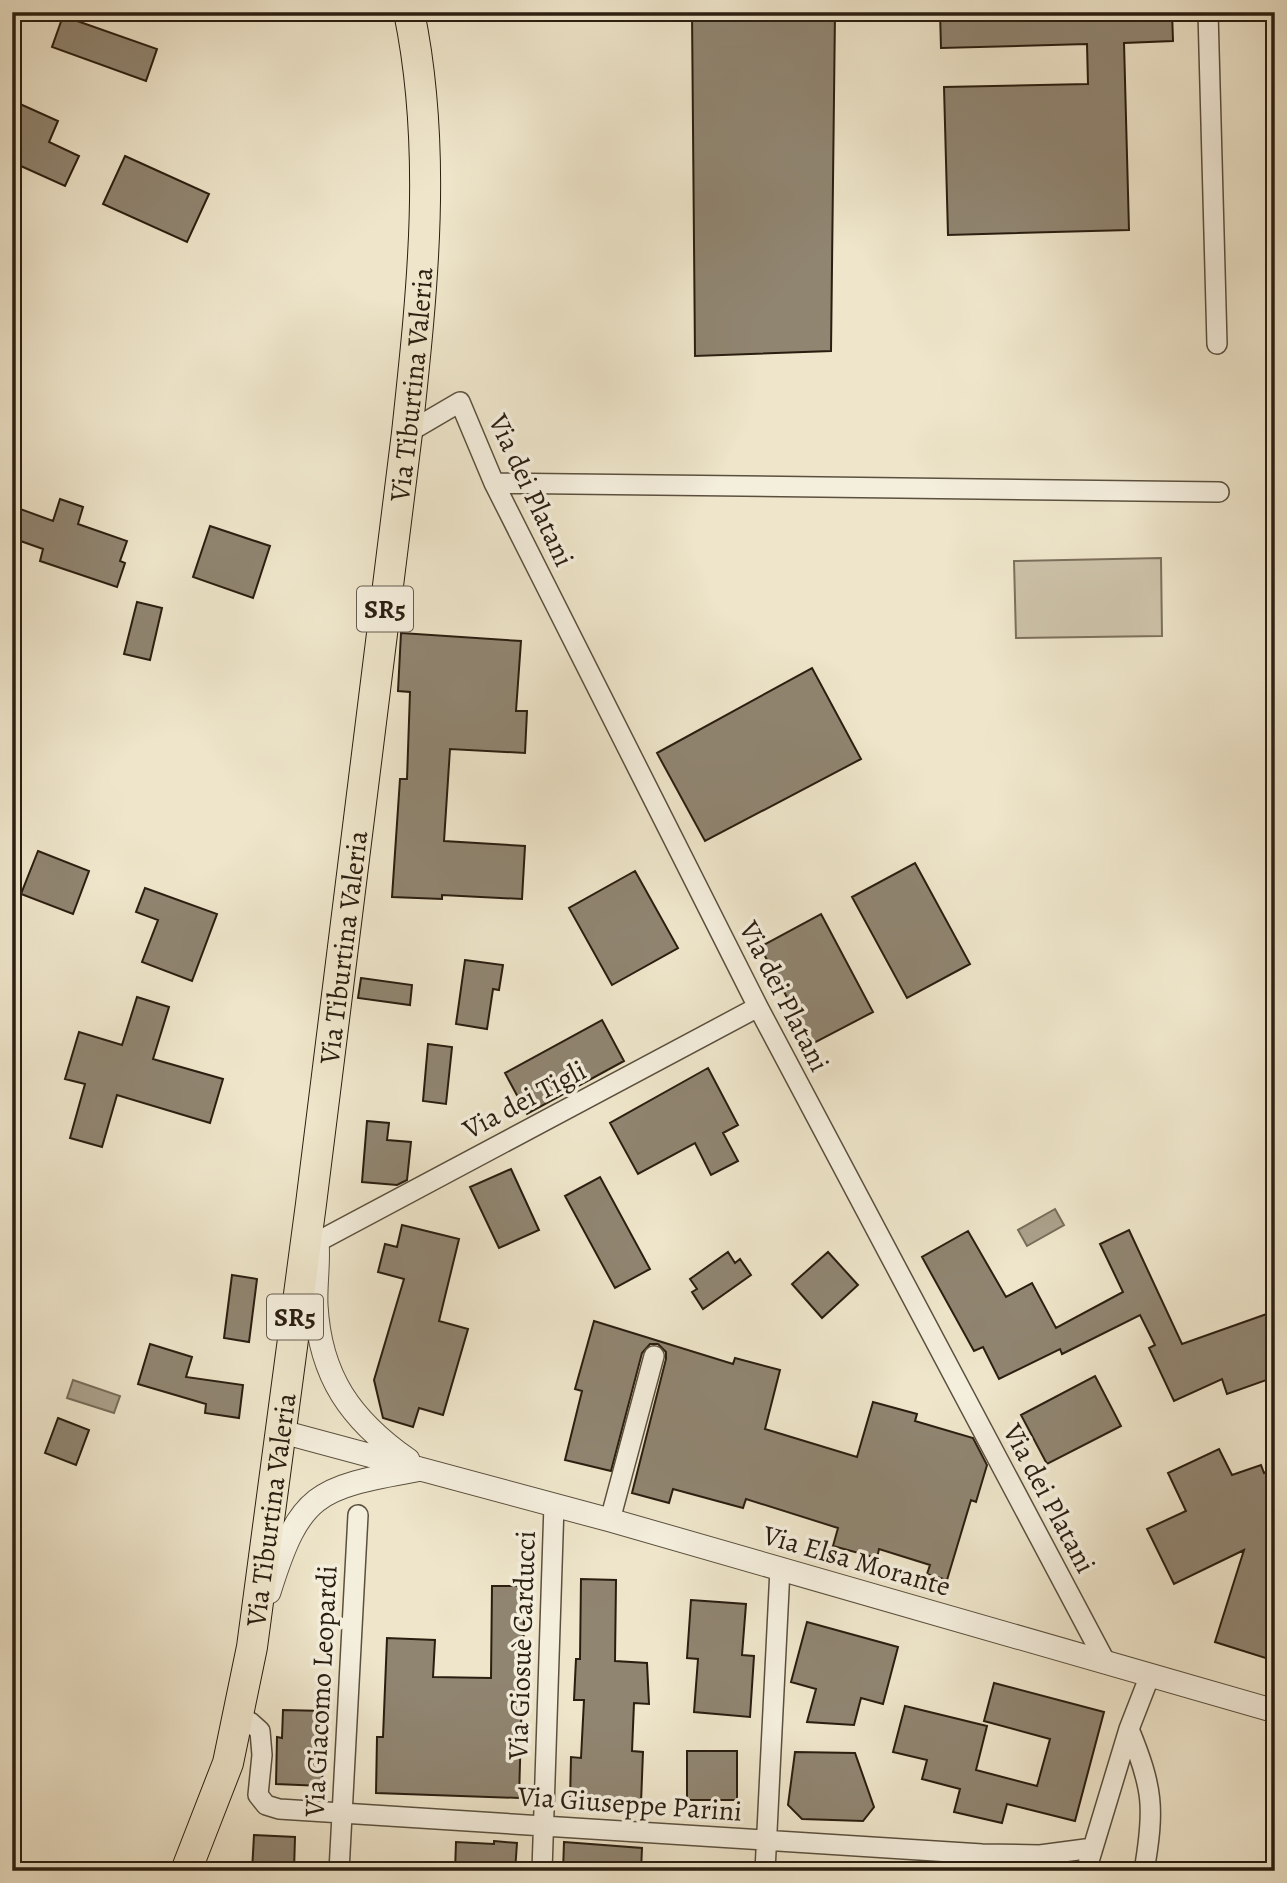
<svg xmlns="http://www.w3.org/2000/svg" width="1287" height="1883" font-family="Alegreya,serif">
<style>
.green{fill:#cdc3aa;stroke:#7c705d;stroke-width:2}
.water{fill:#aba18b;stroke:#776d5a;stroke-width:2}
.building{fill:#908571;stroke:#2a1e10;stroke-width:2}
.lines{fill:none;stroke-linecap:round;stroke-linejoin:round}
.minor-casing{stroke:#5b503e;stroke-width:22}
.tertiary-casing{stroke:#5b503e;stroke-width:25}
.primary-casing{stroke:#2a1e10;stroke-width:32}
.minor{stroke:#f4eedd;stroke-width:19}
.tertiary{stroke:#f4eedd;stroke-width:23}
.primary{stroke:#eee5ca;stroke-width:30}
.labels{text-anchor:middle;stroke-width:7;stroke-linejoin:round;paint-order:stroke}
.shield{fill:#f4eedd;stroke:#675c4e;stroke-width:2}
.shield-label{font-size:26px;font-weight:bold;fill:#2a1e10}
.street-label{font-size:28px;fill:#2a1e10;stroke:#f4eedd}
</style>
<rect width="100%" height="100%" fill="#eee5ca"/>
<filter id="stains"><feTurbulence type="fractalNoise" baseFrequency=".00286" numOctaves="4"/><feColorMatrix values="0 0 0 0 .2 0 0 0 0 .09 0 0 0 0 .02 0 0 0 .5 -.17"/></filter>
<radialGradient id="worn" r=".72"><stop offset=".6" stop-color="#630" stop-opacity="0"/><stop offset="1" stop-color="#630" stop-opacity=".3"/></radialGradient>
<path class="green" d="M 1161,558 L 1162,636 L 1016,638 L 1014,561 Z
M 940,1858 L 1079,1870 L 944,1871 Z"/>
<path class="water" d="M 1055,1209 L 1064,1225 L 1027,1246 L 1018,1230 Z
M 73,1380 L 120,1396 L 114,1413 L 67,1398 Z"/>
<path class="building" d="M 692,12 L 835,12 L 831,351 L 695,356 Z
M 940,12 L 1172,12 L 1173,41 L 1124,43 L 1129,230 L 948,235 L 944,87 L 1088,84 L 1087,44 L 941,48 Z
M 63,16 L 157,49 L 146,81 L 52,47 Z
M 20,104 L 58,121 L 49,142 L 79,156 L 65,186 L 12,162 L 12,121 Z
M 125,156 L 209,194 L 187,242 L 103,204 Z
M 60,499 L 83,507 L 78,524 L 127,541 L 120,561 L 125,563 L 117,587 L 40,561 L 43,549 L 12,538 L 12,506 L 53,521 Z
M 210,526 L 270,546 L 253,598 L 193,577 Z
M 137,602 L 162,608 L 150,660 L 124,654 Z
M 401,633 L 521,641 L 516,711 L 527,711 L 525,753 L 450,749 L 444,841 L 525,846 L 522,899 L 442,895 L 442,899 L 392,897 L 400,779 L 407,779 L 410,692 L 398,691 Z
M 812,668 L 861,759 L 705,841 L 657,753 Z
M 38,851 L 89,871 L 73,914 L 21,894 Z
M 915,863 L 970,964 L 907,998 L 852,897 Z
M 635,871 L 678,948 L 612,985 L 569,908 Z
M 145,888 L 217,914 L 192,981 L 142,962 L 158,920 L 136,912 Z
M 821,914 L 873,1012 L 812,1044 L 760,947 Z
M 465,960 L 503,965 L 499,990 L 493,989 L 487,1029 L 456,1024 Z
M 361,978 L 412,985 L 410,1005 L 358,998 Z
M 137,997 L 169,1007 L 153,1059 L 223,1079 L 210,1123 L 117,1095 L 102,1147 L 70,1138 L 85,1084 L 65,1079 L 79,1032 L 122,1045 Z
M 602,1020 L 624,1061 L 527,1114 L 505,1073 Z
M 428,1044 L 452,1047 L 446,1104 L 423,1101 Z
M 708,1068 L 738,1125 L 723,1133 L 738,1161 L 711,1175 L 695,1143 L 638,1174 L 610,1123 Z
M 367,1121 L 389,1123 L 387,1140 L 411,1142 L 407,1180 L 397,1185 L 362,1182 Z
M 511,1169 L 539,1230 L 499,1248 L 470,1187 Z
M 600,1177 L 650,1269 L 615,1288 L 565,1196 Z
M 402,1225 L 459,1239 L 439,1321 L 468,1329 L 443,1415 L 419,1408 L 413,1427 L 383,1418 L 374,1380 L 404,1279 L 378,1272 L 385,1244 L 397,1247 Z
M 1129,1230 L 1182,1344 L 1275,1311 L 1275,1377 L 1227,1394 L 1222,1379 L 1174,1401 L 1149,1348 L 1155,1345 L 1140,1315 L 1062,1354 L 1060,1349 L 999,1379 L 983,1347 L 974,1351 L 922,1257 L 968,1231 L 1006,1297 L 1032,1283 L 1056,1328 L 1123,1292 L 1100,1244 Z
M 728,1252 L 735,1263 L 740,1259 L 751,1275 L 703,1309 L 692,1292 L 697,1289 L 690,1279 Z
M 828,1252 L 858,1285 L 822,1318 L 792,1284 Z
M 232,1275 L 257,1279 L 249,1342 L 224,1338 Z
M 594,1321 L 733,1364 L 735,1358 L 780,1370 L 765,1429 L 857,1457 L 873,1402 L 917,1414 L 915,1421 L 973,1438 L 987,1465 L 976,1502 L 971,1500 L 947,1580 L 927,1574 L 930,1565 L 879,1549 L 877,1558 L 833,1546 L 838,1528 L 746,1499 L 743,1508 L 673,1489 L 669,1503 L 632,1493 L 666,1359 L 666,1352 L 658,1344 L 650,1344 L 642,1353 L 611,1471 L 565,1460 L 582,1391 L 575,1389 Z
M 150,1344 L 192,1357 L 186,1377 L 243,1385 L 239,1418 L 205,1413 L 206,1404 L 138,1384 Z
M 1095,1376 L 1121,1426 L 1047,1464 L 1021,1415 Z
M 58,1418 L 89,1430 L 76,1465 L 45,1453 Z
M 1219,1449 L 1232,1475 L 1261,1465 L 1264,1473 L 1275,1469 L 1275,1661 L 1215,1642 L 1244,1550 L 1174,1584 L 1147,1529 L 1186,1511 L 1168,1473 Z
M 581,1579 L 616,1580 L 615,1661 L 647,1663 L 649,1704 L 634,1703 L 632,1751 L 643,1752 L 641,1803 L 570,1800 L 571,1757 L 581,1758 L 584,1700 L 574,1700 L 576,1659 L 580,1659 Z
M 492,1586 L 525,1586 L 519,1798 L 376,1793 L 377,1737 L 383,1737 L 387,1638 L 435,1640 L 433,1677 L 491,1678 Z
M 691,1600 L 746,1604 L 742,1655 L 754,1656 L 750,1717 L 694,1712 L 698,1659 L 687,1658 Z
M 807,1622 L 898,1647 L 883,1704 L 861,1698 L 854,1725 L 807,1722 L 816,1689 L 791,1682 Z
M 994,1683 L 1104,1712 L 1075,1821 L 1007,1804 L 1002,1823 L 954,1812 L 960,1789 L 922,1779 L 927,1760 L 893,1752 L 905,1706 L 987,1726 L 976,1770 L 1037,1786 L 1050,1739 L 984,1721 Z
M 283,1710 L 325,1711 L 322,1786 L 276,1784 L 277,1737 L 282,1738 Z
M 687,1751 L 737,1751 L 737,1800 L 687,1800 Z
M 795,1752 L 855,1753 L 874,1807 L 863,1821 L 802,1819 L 788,1805 Z
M 254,1835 L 295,1837 L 294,1871 L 252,1871 Z
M 494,1841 L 517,1843 L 515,1871 L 455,1871 L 456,1842 L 494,1844 Z
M 564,1842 L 642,1848 L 641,1871 L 563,1871 Z"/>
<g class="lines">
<defs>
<path id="minor" d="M 1208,12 L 1217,344
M 407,433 L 460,402 L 494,483 L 758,1007 L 1106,1663
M 494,483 L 1219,492
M 317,1242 L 758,1007
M 610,1520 L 654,1356
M 239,1720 L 250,1722 L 260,1731 L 262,1755 L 258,1795 L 266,1805 L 279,1809 L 982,1854 L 1040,1855 L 1093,1848
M 339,1871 L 358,1515
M 542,1871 L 554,1505
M 765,1871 L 780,1569
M 1086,1871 L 1129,1729
M 1144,1871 C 1155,1808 1153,1788 1129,1729 L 1150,1675"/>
<path id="tertiary" d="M 317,1241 C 319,1262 315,1284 316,1305 C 320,1377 351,1420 408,1460
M 279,1431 L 610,1520 L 1275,1711
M 269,1592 C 300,1493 316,1488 416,1470"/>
<g id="primary">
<path id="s1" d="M 186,1871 L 228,1763 L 252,1647 L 311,1204 L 407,433 C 422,293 438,152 409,12"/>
</g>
</defs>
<use href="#minor" class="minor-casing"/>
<use href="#tertiary" class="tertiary-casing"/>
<use href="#primary" class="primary-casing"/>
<use href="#minor" class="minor"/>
<use href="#tertiary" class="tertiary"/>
<use href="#primary" class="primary"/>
</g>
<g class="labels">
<g class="shield">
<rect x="357" y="586.5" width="56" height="45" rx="5"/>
<rect x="267" y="1294.5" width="56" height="45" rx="5"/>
</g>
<g class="shield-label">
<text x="385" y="618">SR5</text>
<text x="295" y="1326">SR5</text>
</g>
<g class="street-label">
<text dy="10" stroke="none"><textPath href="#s1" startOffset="1507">Via Tiburtina Valeria</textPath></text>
<text transform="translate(532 490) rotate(65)" y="10">Via dei Platani</text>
<text dy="10" stroke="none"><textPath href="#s1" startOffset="940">Via Tiburtina Valeria</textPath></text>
<text transform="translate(785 996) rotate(63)" y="10">Via dei Platani</text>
<text transform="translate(524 1099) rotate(-28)" y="10">Via dei Tigli</text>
<text transform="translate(1050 1498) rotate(62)" y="10">Via dei Platani</text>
<text dy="10" stroke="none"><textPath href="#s1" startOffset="373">Via Tiburtina Valeria</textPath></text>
<text transform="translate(857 1560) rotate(16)" y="10">Via Elsa Morante</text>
<text transform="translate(521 1645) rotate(-88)" y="10">Via Giosuè Carducci</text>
<text transform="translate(320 1691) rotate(-87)" y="10">Via Giacomo Leopardi</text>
<text transform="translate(630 1803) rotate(4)" y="10">Via Giuseppe Parini</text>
</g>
</g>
<rect width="1287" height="1883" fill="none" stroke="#eee5ca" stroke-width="42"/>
<rect x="14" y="14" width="1259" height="1855" fill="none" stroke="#2a1e10" stroke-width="3.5"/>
<rect x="21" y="21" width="1245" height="1841" fill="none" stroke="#2a1e10" stroke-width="2"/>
<rect width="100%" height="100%" filter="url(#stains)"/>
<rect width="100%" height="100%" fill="url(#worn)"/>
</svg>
